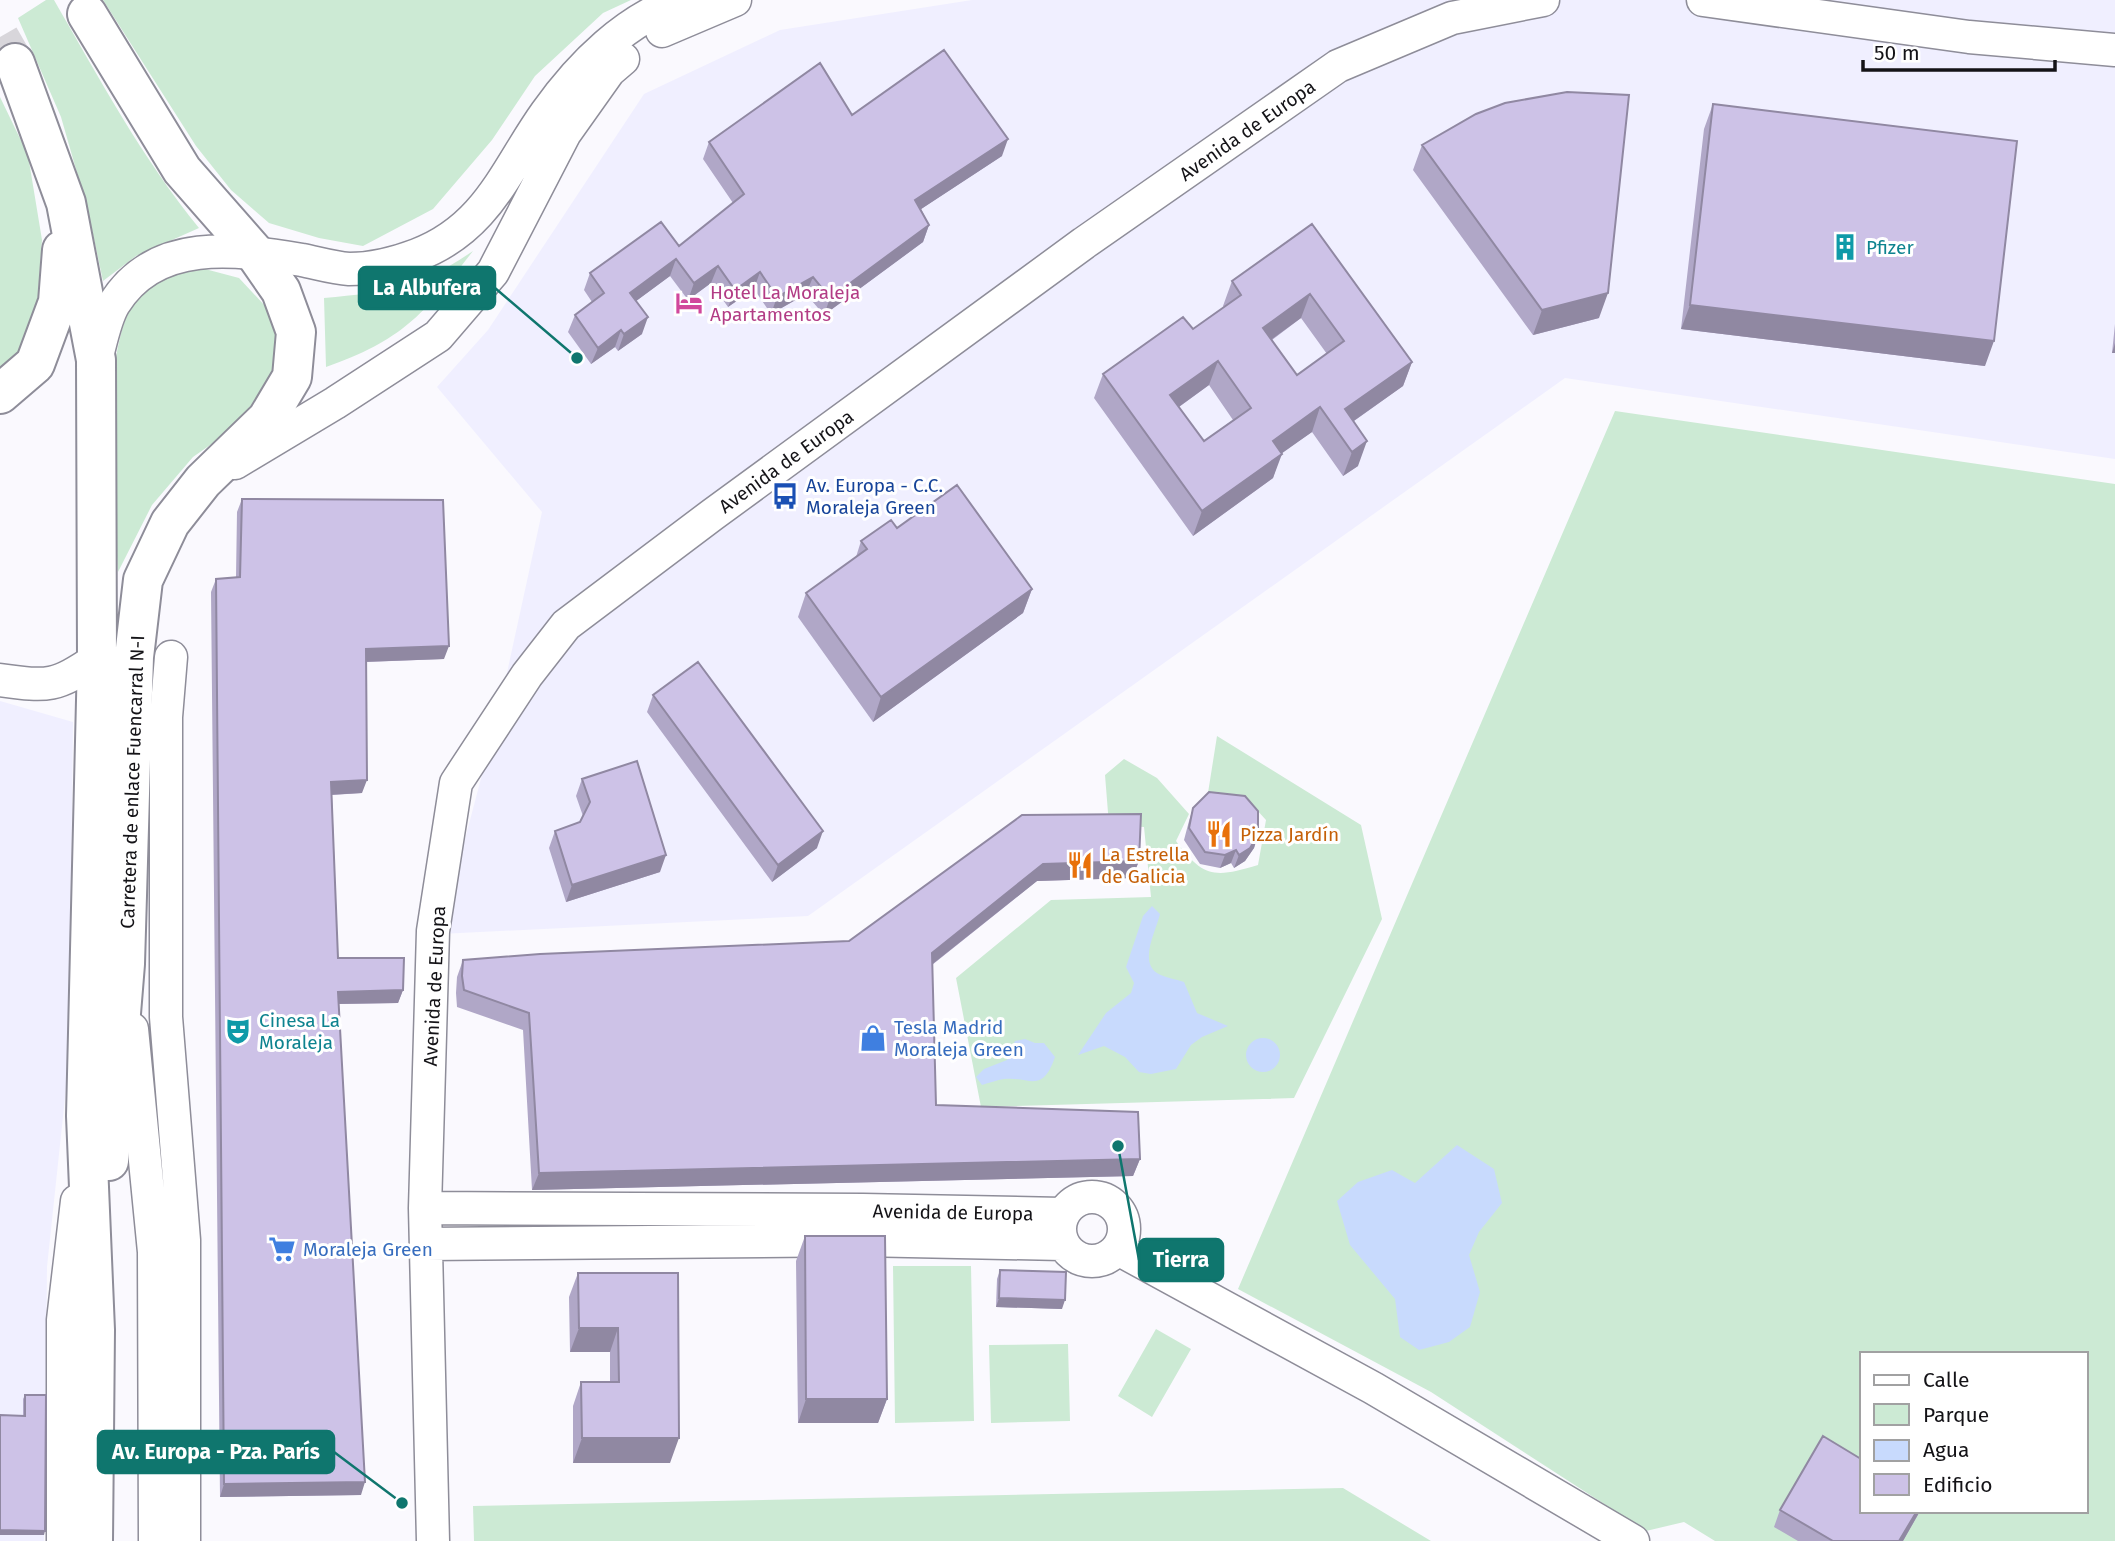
<svg xmlns="http://www.w3.org/2000/svg" width="2115" height="1541" font-family="'Fira Sans',sans-serif">
<style>
.built{fill:#f0efff}
.green{fill:#ccead4;fill-rule:evenodd}
.water{fill:#c8dafd}
.lines{fill:none;stroke-linecap:round;stroke-linejoin:round}
.major-tunnel{stroke:#d8d6db;stroke-width:38;stroke-dasharray:38 19;stroke-linecap:butt}
.minor-casing{stroke:#8e8d99;stroke-width:35}
.major-casing{stroke:#8e8d99;stroke-width:42}
.minor{stroke:#fff;stroke-width:32}
.major{stroke:#fff;stroke-width:38}
.wall{fill:#b0a7c7;fill-rule:evenodd}
.shaded-wall{fill:#9088a2}
.building{fill:#cdc2e7;stroke:#9088a2;stroke-width:2;fill-rule:evenodd}
.labels{text-anchor:middle;stroke-width:6;stroke-linejoin:round;paint-order:stroke}
.street-label{font-size:19px;fill:#141317;stroke:#fff}
.culture-label{font-size:19px;fill:#0d838f;stroke:#fff;text-anchor:start}
.hotel-label{font-size:19px;fill:#b23c85;stroke:#fff;text-anchor:start}
.transit-label{font-size:19px;fill:#164399;stroke:#fff;text-anchor:start}
.food-label{font-size:19px;fill:#c56008;stroke:#fff;text-anchor:start}
.shop-label{font-size:19px;fill:#366cbe;stroke:#fff;text-anchor:start}
.leader{fill:none;stroke:#0f766e;stroke-width:2.5}
.callout-dot{fill:#0f766e;stroke:#fff;stroke-width:2.5}
.callout{fill:#0f766e;stroke:#0f766e;stroke-width:2.5}
.callout-label{font-size:21px;text-anchor:middle;font-weight:bold;fill:#fff}
</style>
<rect width="100%" height="100%" fill="#faf9fe"/>
<path class="built" d="M 972,0 L 2115,0 L 2115,459 L 1565,378 L 808,916 L 440,934 L 498,714 L 542,512 L 437,387 L 488,330 L 644,94 L 780,30 Z
M 0,701 L 73,722 L 69,1060 L 47,1267 L 44,1541 L 0,1541 Z"/>
<path class="green" d="M 46,0 L 54,0 C 99,78 142,158 199,228 L 136,256 L 103,281 L 88,211 L 61,117 L 18,18 Z
M 103,0 L 631,0 L 603,13 L 535,76 L 492,140 L 433,209 L 363,246 L 319,238 L 269,223 L 231,190 L 196,146 Z
M 0,97 L 28,155 L 42,240 L 37,309 L 16,358 L 0,371 Z
M 473,251 C 424,314 403,340 326,367 L 324,298 C 390,292 417,289 473,251 Z
M 205,269 L 239,278 L 267,308 L 282,349 L 268,397 L 240,424 L 193,457 L 152,505 L 118,572 C 114,502 97,354 137,297 C 152,277 182,273 205,269 Z
M 1615,411 L 2115,484 L 2115,1541 L 1715,1541 L 1684,1522 L 1646,1531 L 1431,1392 L 1238,1289 ZM 1861,1354 L 2085,1354 L 2085,1511 L 1861,1511 Z
M 1217,736 L 1361,825 L 1382,919 L 1294,1098 L 981,1107 L 956,978 L 1051,900 L 1151,897 L 1144,827 L 1109,825 L 1105,775 L 1124,759 L 1157,778 L 1189,814 L 1176,841 C 1203,878 1215,878 1258,865 L 1266,820 L 1245,797 L 1208,793 Z
M 893,1266 L 971,1266 L 974,1421 L 895,1423 Z
M 1156,1329 L 1191,1349 L 1152,1417 L 1118,1396 Z
M 1068,1344 L 1070,1421 L 991,1423 L 989,1345 Z
M 1343,1488 L 1431,1541 L 474,1541 L 473,1506 Z"/>
<path class="water" d="M 1152,906 L 1160,914 C 1156,931 1139,961 1157,973 C 1165,978 1176,979 1184,982 L 1197,1013 L 1228,1026 L 1202,1037 L 1191,1045 L 1176,1069 L 1151,1074 L 1139,1072 L 1125,1057 L 1104,1046 L 1078,1055 L 1106,1013 L 1131,993 L 1134,983 L 1126,967 L 1143,916 Z
M1246 1055a17 17 0 1 1 34 0a17 17 0 1 1-34 0Z
M 1025,1039 L 1035,1043 L 1044,1043 L 1055,1057 C 1042,1095 1029,1076 1004,1079 C 997,1080 989,1083 982,1085 L 976,1077 L 984,1069 L 1007,1060 L 1015,1041 Z
M 1457,1145 L 1494,1169 L 1502,1203 L 1479,1232 L 1469,1255 L 1480,1292 L 1470,1327 L 1449,1342 L 1419,1350 L 1400,1337 L 1395,1299 L 1350,1245 L 1337,1201 L 1358,1182 L 1392,1170 L 1415,1183 Z"/>
<g class="lines">
<path class="major-tunnel" d="M 0,37 L 15,63"/>
<defs>
<path id="minor" d="M 1703,0 L 1969,37 L 2115,50
M 662,31 L 735,0
M 96,360 C 101,342 105,319 114,304 C 155,237 236,249 302,260 C 317,263 334,268 349,269 C 372,269 396,263 417,255 C 488,228 506,169 546,113 C 580,65 627,18 683,0
M 235,463 L 335,403 L 438,336 L 493,272 L 565,133 L 609,71 L 623,59
M 171,657 L 166,717 L 166,1017 L 184,1240 L 184,1541
M 0,680 C 50,687 55,687 97,659
M 132,1029 L 154,1252 L 155,1541
M1060 1229a32 32 0 1 1 64 0a32 32 0 1 1-64 0Z
M 425,1208 L 863,1210 L 1062,1214
M 426,1244 L 860,1240 L 1062,1244
M 1118,1249 L 1373,1388 L 1633,1541
M 63,1541 L 63,1320 L 77,1201
M 433,1541 L 425,1208 L 433,931 L 456,783 L 527,675 L 566,625 L 712,515 L 1084,243 L 1338,66 L 1452,18 L 1543,0"/>
<path id="major" d="M 87,14 L 182,170 L 254,252 L 281,291 L 296,332 L 292,377 L 267,419 L 203,481 L 170,523 L 143,580 L 134,657 L 125,964 L 109,1161
M 15,63 L 66,203 L 96,360 L 97,659 L 86,1116 L 95,1330 L 93,1541
M 0,394 L 35,364 L 58,302 L 62,250"/>
</defs>
<use href="#minor" class="minor-casing"/>
<use href="#major" class="major-casing"/>
<use href="#minor" class="minor"/>
<use href="#major" class="major"/>
</g>
<path class="wall" d="M 1713,104 L 1985,366 L 1681,329 L 1704,129 Z
M 852,115 L 1002,156 L 921,209 L 929,225 L 923,242 L 824,315 L 806,294 L 771,314 L 754,289 L 728,307 L 711,283 L 688,300 L 670,276 L 636,301 L 642,334 L 618,351 L 615,347 L 591,364 L 568,332 L 575,315 L 592,302 L 584,290 L 590,273 L 679,246 L 733,203 L 703,159 L 709,142 Z
M 1422,145 L 1599,318 L 1533,335 L 1413,170 Z
M 1312,224 L 1412,362 L 1403,386 L 1354,421 L 1358,466 L 1343,476 L 1312,432 L 1281,453 L 1273,478 L 1193,536 L 1094,398 L 1103,374 L 1193,329 L 1224,307 L 1223,306 L 1232,281 ZM 1301,318 L 1327,354 L 1297,375 L 1272,340 ZM 1209,385 L 1233,420 L 1204,441 L 1179,407 Z
M 2115,324 L 2115,353 L 2112,353 Z
M 242,499 L 444,659 L 366,662 L 362,793 L 332,795 L 338,958 L 403,990 L 398,1003 L 339,1004 L 361,1495 L 220,1497 L 211,592 L 216,579 L 236,577 L 237,512 Z
M 897,528 L 1032,589 L 1023,613 L 873,722 L 798,617 L 806,593 L 856,557 L 861,541 Z
M 653,695 L 817,848 L 772,882 L 647,712 Z
M 582,779 L 660,872 L 566,902 L 549,848 L 555,831 L 580,822 L 583,816 L 576,796 Z
M 1193,808 L 1258,835 L 1254,848 L 1245,861 L 1234,868 L 1231,863 L 1220,868 L 1200,864 L 1184,840 L 1189,821 Z
M 1022,815 L 1139,861 L 1132,878 L 1037,881 L 932,965 L 936,1105 L 1140,1159 L 1133,1176 L 532,1190 L 523,1030 L 457,1007 L 456,993 L 457,977 L 463,960 L 849,941 Z
M 805,1236 L 887,1399 L 878,1423 L 798,1423 L 796,1261 Z
M 1000,1270 L 1062,1309 L 996,1307 L 997,1279 Z
M 578,1273 L 678,1273 L 670,1463 L 573,1463 L 573,1406 L 581,1382 L 610,1382 L 610,1352 L 570,1352 L 569,1297 Z
M 25,1395 L 44,1535 L 0,1535 L 0,1415 L 23,1416 L 23,1399 Z
M 1780,1510 L 1919,1513 L 1903,1541 L 1798,1541 L 1774,1527 Z"/>
<path class="shaded-wall" d="M 1008,139 L 1002,156 L 909,217 L 915,200 Z
M 929,225 L 923,242 L 824,315 L 830,298 Z
M 676,259 L 670,276 L 624,310 L 630,293 Z
M 718,266 L 711,283 L 688,300 L 694,283 Z
M 760,272 L 754,289 L 728,307 L 735,290 Z
M 813,277 L 806,294 L 771,314 L 777,297 Z
M 1608,293 L 1599,318 L 1533,335 L 1542,310 Z
M 1310,294 L 1301,318 L 1254,352 L 1263,328 Z
M 1690,305 L 1994,341 L 1985,366 L 1681,329 Z
M 648,317 L 642,334 L 618,351 L 624,334 Z
M 621,330 L 615,347 L 591,364 L 598,348 Z
M 2115,343 L 2115,353 L 2112,353 Z
M 1218,361 L 1209,385 L 1162,419 L 1170,395 Z
M 1412,362 L 1403,386 L 1338,432 L 1345,409 Z
M 1320,407 L 1312,432 L 1264,466 L 1273,441 Z
M 1367,441 L 1358,466 L 1343,476 L 1352,452 Z
M 1282,454 L 1273,478 L 1193,536 L 1202,511 Z
M 1032,589 L 1023,613 L 873,722 L 881,697 Z
M 449,646 L 444,659 L 361,662 L 366,649 Z
M 367,780 L 362,793 L 327,795 L 331,782 Z
M 823,831 L 817,848 L 772,882 L 778,865 Z
M 1258,835 L 1254,848 L 1245,861 L 1234,868 L 1239,855 Z
M 1236,850 L 1231,863 L 1220,868 L 1225,855 Z
M 666,855 L 660,872 L 566,902 L 572,885 Z
M 1139,861 L 1132,878 L 1037,881 L 925,970 L 932,953 L 1043,864 Z
M 403,990 L 398,1003 L 334,1004 L 338,992 Z
M 1140,1159 L 1133,1176 L 532,1190 L 539,1173 Z
M 999,1298 L 1065,1300 L 1062,1309 L 996,1307 Z
M 579,1328 L 618,1328 L 610,1352 L 570,1352 Z
M 806,1399 L 887,1399 L 878,1423 L 798,1423 Z
M 582,1438 L 679,1438 L 670,1463 L 573,1463 Z
M 365,1482 L 361,1495 L 220,1497 L 224,1484 Z
M 1917,1511 L 1920,1511 L 1903,1541 L 1899,1541 Z
M 0,1530 L 45,1531 L 44,1535 L 0,1535 Z"/>
<path class="building" d="M 944,50 L 1008,139 L 915,200 L 929,225 L 830,298 L 813,277 L 777,297 L 760,272 L 735,290 L 718,266 L 694,283 L 676,259 L 630,293 L 648,317 L 624,334 L 621,330 L 598,348 L 575,315 L 604,293 L 590,273 L 661,222 L 679,246 L 744,194 L 709,142 L 820,63 L 852,115 Z
M 1567,92 L 1629,95 L 1608,293 L 1542,310 L 1422,145 L 1476,114 L 1505,103 Z
M 1713,104 L 2017,141 L 1994,341 L 1690,305 Z
M 1312,224 L 1412,362 L 1345,409 L 1367,441 L 1352,452 L 1320,407 L 1273,441 L 1282,454 L 1202,511 L 1103,374 L 1183,317 L 1193,329 L 1241,295 L 1232,281 ZM 1310,294 L 1344,341 L 1297,375 L 1263,328 ZM 1218,361 L 1251,408 L 1204,441 L 1170,395 Z
M 957,485 L 1032,589 L 881,697 L 806,593 L 867,549 L 861,541 L 891,520 L 897,528 Z
M 242,499 L 443,500 L 449,646 L 366,649 L 367,780 L 331,782 L 338,958 L 404,958 L 403,990 L 338,992 L 365,1482 L 224,1484 L 216,579 L 240,577 Z
M 698,662 L 823,831 L 778,865 L 653,695 Z
M 637,761 L 666,855 L 572,885 L 555,831 L 580,822 L 590,802 L 582,779 Z
M 1209,792 L 1245,796 L 1258,811 L 1258,835 L 1250,848 L 1239,855 L 1236,850 L 1225,855 L 1205,852 L 1189,828 L 1193,808 Z
M 1141,814 L 1139,861 L 1043,864 L 932,953 L 936,1105 L 1138,1112 L 1140,1159 L 539,1173 L 529,1013 L 464,990 L 462,976 L 463,960 L 540,954 L 849,941 L 1022,815 Z
M 805,1236 L 885,1236 L 887,1399 L 806,1399 Z
M 1000,1270 L 1066,1272 L 1065,1300 L 999,1298 Z
M 578,1273 L 678,1273 L 679,1438 L 582,1438 L 581,1382 L 619,1382 L 618,1328 L 579,1328 Z
M 25,1395 L 46,1395 L 45,1531 L 0,1530 L 0,1415 L 25,1416 Z
M 1823,1436 L 1861,1459 L 1861,1511 L 1917,1511 L 1899,1541 L 1833,1541 L 1780,1510 Z"/>
<defs>
<symbol id="building-bare" viewBox="-9 -9 18 18"><path d="M-4-6H4V6H1V3H-1V6H-4ZM-2.5-4.3h1.7v1.8h-1.7ZM.8-4.3h1.7v1.8H.8ZM-2.5-1h1.7V.8h-1.7ZM.8-1h1.7V.8H.8Z" fill="#0f9aa8" stroke="#fff" stroke-width="2.5" paint-order="stroke"/></symbol>
<symbol id="hotel-bare" viewBox="-9 -9 18 18"><path d="M-6-4.5h1.5V1H6V5H4.5V3h-9V5H-6ZM-4 0a1.8 1.8 0 1 1 3.6 0ZM.5 0V-2.5h3Q6-2.5 6 0Z" fill="#d1479c" stroke="#fff" stroke-width="2.5" paint-order="stroke"/></symbol>
<symbol id="bus-bare" viewBox="-9 -9 18 18"><path d="M-5-6H5V4H4V6H2V4H-2V6H-4V4H-5ZM-3.5-4V0h7V-4ZM-3.5 1.2v1.5H-2V1.2ZM2 1.2v1.5H3.5V1.2Z" fill="#1a4fb4" stroke="#fff" stroke-width="2.5" paint-order="stroke"/></symbol>
<symbol id="restaurant-bare" viewBox="-9 -9 18 18"><path d="M-5-6h1v4h1v-4h1v4h1v-4h1v5L-1.5 .5V6h-2V.5L-5-1ZM5-6V6H3V1.5H1.5Q1.5-4 5-6Z" fill="#e8710a" stroke="#fff" stroke-width="2.5" paint-order="stroke"/></symbol>
<symbol id="theatre-bare" viewBox="-9 -9 18 18"><path d="M-5-5.5Q0-4 5-5.5V0Q5 5 0 6Q-5 5-5 0ZM-3.3-2.5H-1v1.5H-3.3ZM1-2.5H3.3v1.5H1ZM-2.8 1Q0 5.5 2.8 1Z" fill="#0f9aa8" stroke="#fff" stroke-width="2.5" paint-order="stroke"/></symbol>
<symbol id="shop-bare" viewBox="-9 -9 18 18"><path d="M-5-2.5h2.3a2.7 3.5 0 0 1 5.4 0H5L5.5 6h-11ZM-1.5-2.5h3a1.5 2.3 0 0 0-3 0Z" fill="#3f7fe0" stroke="#fff" stroke-width="2.5" paint-order="stroke"/></symbol>
<symbol id="supermarket-bare" viewBox="-9 -9 18 18"><path d="M-6-5.5h2.5l.6 2H6L4.5 2H-2.5L-4.4-4H-6ZM-1.5 3.2a1.3 1.3 0 1 0 .1 0ZM3 3.2a1.3 1.3 0 1 0 .1 0Z" fill="#3f7fe0" stroke="#fff" stroke-width="2.5" paint-order="stroke"/></symbol>
</defs>
<g fill-rule="evenodd">
<use href="#building-bare" x="1826" y="228" width="38" height="38"/>
<use href="#hotel-bare" x="670" y="284" width="38" height="38"/>
<use href="#bus-bare" x="766" y="477" width="38" height="38"/>
<use href="#restaurant-bare" x="1200" y="815" width="38" height="38"/>
<use href="#restaurant-bare" x="1061" y="846" width="38" height="38"/>
<use href="#theatre-bare" x="219" y="1012" width="38" height="38"/>
<use href="#shop-bare" x="854" y="1019" width="38" height="38"/>
<use href="#supermarket-bare" x="263" y="1230" width="38" height="38"/>
</g>
<g class="labels">
<g class="street-label">
<text transform="translate(1247 130) rotate(-35)" y="7">Avenida de Europa</text>
<text transform="translate(786 461) rotate(-36)" y="7">Avenida de Europa</text>
<text transform="translate(132 782) rotate(-88)" y="7">Carretera de enlace Fuencarral N-I</text>
<text transform="translate(434 986) rotate(-87)" y="7">Avenida de Europa</text>
<text transform="translate(953 1212) rotate(1)" y="7">Avenida de Europa</text>
</g>
<g class="culture-label">
<text x="1866" y="254">Pfizer</text>
<text x="259" y="1027">Cinesa La<tspan x="259" dy="22">Moraleja</tspan></text>
</g>
<g class="hotel-label">
<text x="710" y="299">Hotel La Moraleja<tspan x="710" dy="22">Apartamentos</tspan></text>
</g>
<g class="transit-label">
<text x="806" y="492">Av. Europa - C.C.<tspan x="806" dy="22">Moraleja Green</tspan></text>
</g>
<g class="food-label">
<text x="1240" y="841">Pizza Jardín</text>
<text x="1101" y="861">La Estrella<tspan x="1101" dy="22">de Galicia</tspan></text>
</g>
<g class="shop-label">
<text x="894" y="1034">Tesla Madrid<tspan x="894" dy="22">Moraleja Green</tspan></text>
<text x="303" y="1256">Moraleja Green</text>
</g>
</g>
<path class="leader" d="M577 358L495 288M1118 1146L1139 1260M402 1503L334 1452"/>
<g class="callout-dot">
<circle cx="577" cy="358" r="7"/>
<circle cx="1118" cy="1146" r="7"/>
<circle cx="402" cy="1503" r="7"/>
</g>
<g class="callout">
<rect x="359" y="267" width="136" height="42" rx="7"/>
<rect x="1139" y="1239" width="84" height="42" rx="7"/>
<rect x="98" y="1431" width="236" height="42" rx="7"/>
</g>
<g class="callout-label">
<text x="427" y="295">La Albufera</text>
<text x="1181" y="1267">Tierra</text>
<text x="216" y="1459">Av. Europa - Pza. París</text>
</g>
<rect x="1860" y="1352" width="228" height="161" fill="#ffffff" stroke="#a1a1a2" stroke-width="2"/>
<rect x="1874" y="1375" width="35" height="10" fill="#ffffff" stroke="#a1a1a2" stroke-width="2"/>
<text x="1923" y="1387" font-size="21" fill="#141317">Calle</text>
<rect x="1874" y="1404" width="35" height="21" fill="#ccead4" stroke="#a1a1a2" stroke-width="2"/>
<text x="1923" y="1422" font-size="21" fill="#141317">Parque</text>
<rect x="1874" y="1440" width="35" height="21" fill="#c8dafd" stroke="#a1a1a2" stroke-width="2"/>
<text x="1923" y="1457" font-size="21" fill="#141317">Agua</text>
<rect x="1874" y="1474" width="35" height="21" fill="#cdc2e7" stroke="#a1a1a2" stroke-width="2"/>
<text x="1923" y="1492" font-size="21" fill="#141317">Edificio</text>
<path d="M1863 60v10h192v-10" fill="none" stroke="#141317" stroke-width="3.5"/>
<text x="1874" y="60" font-size="21" fill="#141317" stroke="#ffffff" stroke-width="5" paint-order="stroke">50 m</text>
</svg>
